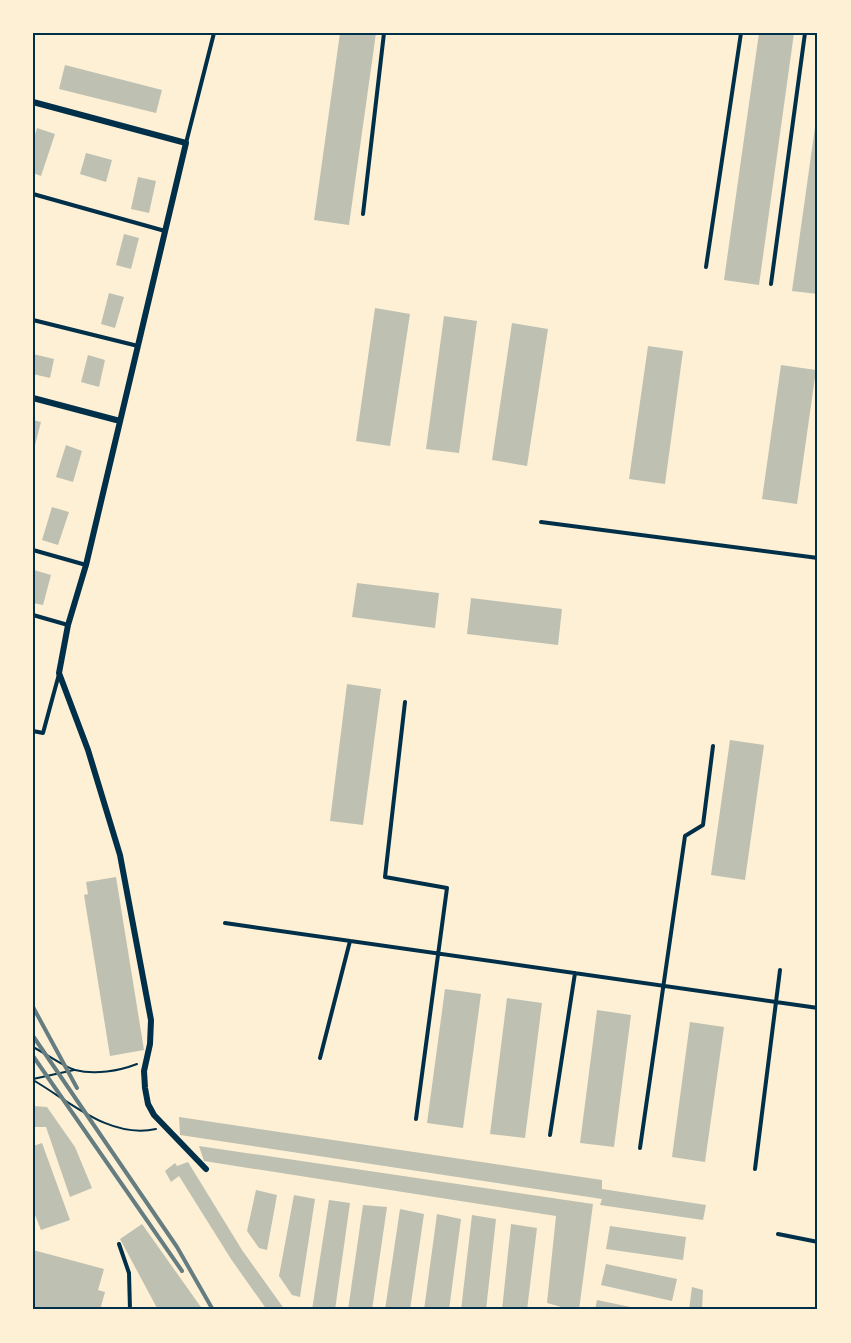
<svg xmlns="http://www.w3.org/2000/svg" width="851" height="1343" font-family="Lato,sans-serif">
<style>
.building{fill:#bec0b2}
.lines{fill:none;stroke-linecap:round;stroke-linejoin:round}
.path{stroke:#003049;stroke-width:2}
.service{stroke:#003049;stroke-width:4}
.minor{stroke:#003049;stroke-width:6}
.rail{stroke:#657d81;stroke-width:4}
.neatline{fill:none;stroke:#003049;stroke-width:2}
</style>
<rect width="100%" height="100%" fill="#fdf0d5"/>
<path class="building" d="M 340,33 L 376,33 L 349,225 L 314,220 Z
M 759,33 L 794,33 L 759,285 L 724,280 Z
M 65,65 L 162,90 L 156,113 L 59,89 Z
M 817,113 L 818,113 L 818,294 L 792,291 Z
M 37,128 L 55,134 L 41,176 L 33,173 L 33,141 Z
M 86,153 L 112,160 L 106,182 L 80,174 Z
M 138,177 L 156,181 L 149,213 L 131,209 Z
M 124,234 L 139,238 L 131,269 L 116,265 Z
M 109,293 L 124,297 L 115,328 L 101,324 Z
M 375,308 L 410,314 L 390,446 L 356,441 Z
M 444,316 L 477,321 L 459,453 L 426,449 Z
M 512,323 L 548,329 L 527,466 L 492,460 Z
M 648,346 L 683,351 L 665,484 L 629,479 Z
M 33,354 L 54,359 L 50,378 L 33,374 Z
M 88,355 L 105,360 L 99,387 L 81,382 Z
M 781,365 L 816,370 L 797,504 L 762,499 Z
M 33,420 L 41,422 L 35,445 L 33,445 Z
M 66,445 L 82,451 L 73,482 L 56,477 Z
M 52,507 L 69,512 L 58,545 L 42,540 Z
M 34,570 L 51,575 L 43,605 L 33,603 Z
M 357,583 L 439,593 L 435,628 L 352,617 Z
M 471,598 L 562,609 L 558,645 L 467,634 Z
M 347,684 L 381,689 L 363,825 L 330,821 Z
M 730,740 L 764,745 L 745,880 L 711,875 Z
M 116,877 L 144,1050 L 110,1056 L 84,895 L 88,894 L 86,882 Z
M 445,989 L 481,994 L 463,1128 L 427,1123 Z
M 507,998 L 542,1003 L 525,1138 L 490,1134 Z
M 597,1010 L 631,1015 L 614,1147 L 580,1143 Z
M 690,1022 L 724,1027 L 705,1162 L 672,1157 Z
M 33,1106 L 47,1107 L 75,1147 L 92,1188 L 70,1197 L 46,1127 L 33,1127 Z
M 179,1117 L 602,1180 L 602,1189 L 706,1205 L 703,1220 L 600,1205 L 602,1199 L 180,1135 Z
M 42,1143 L 70,1220 L 41,1230 L 33,1210 L 33,1146 Z
M 199,1146 L 593,1204 L 579,1310 L 572,1310 L 547,1303 L 556,1216 L 204,1161 Z
M 188,1162 L 242,1250 L 285,1310 L 267,1310 L 231,1259 L 179,1176 L 171,1182 L 165,1171 L 175,1163 L 177,1166 Z
M 256,1190 L 277,1195 L 267,1250 L 259,1248 L 247,1231 Z
M 294,1195 L 315,1199 L 300,1297 L 292,1295 L 279,1276 Z
M 329,1200 L 350,1203 L 335,1310 L 312,1310 Z
M 363,1205 L 387,1207 L 372,1310 L 348,1310 Z
M 400,1209 L 424,1214 L 410,1310 L 385,1310 Z
M 437,1214 L 461,1219 L 449,1310 L 424,1310 Z
M 472,1215 L 496,1219 L 486,1310 L 461,1310 Z
M 142,1224 L 203,1310 L 154,1310 L 157,1308 L 120,1239 Z
M 511,1224 L 537,1228 L 527,1310 L 502,1310 Z
M 610,1226 L 686,1237 L 683,1260 L 606,1249 Z
M 33,1250 L 104,1269 L 98,1290 L 105,1292 L 100,1310 L 33,1310 Z
M 606,1264 L 677,1279 L 672,1301 L 601,1285 Z
M 692,1287 L 703,1290 L 702,1310 L 689,1310 Z
M 597,1300 L 640,1309 L 640,1310 L 595,1310 Z"/>
<g class="lines">
<path class="path" d="M 33,1047 C 45,1053 64,1067 75,1070 C 95,1075 119,1071 137,1064
M 33,1079 L 74,1070
M 33,1080 C 71,1102 109,1139 156,1129"/>
<path class="service" d="M 186,143 L 214,33
M 33,194 L 165,231
M 363,214 L 384,33
M 706,267 L 741,33
M 771,284 L 805,33
M 33,320 L 138,346
M 541,522 L 818,558
M 33,550 L 86,565
M 33,615 L 68,625
M 405,702 L 385,877 L 447,888 L 416,1119
M 33,731 L 43,733 L 59,674
M 225,923 L 818,1008
M 320,1058 L 350,941
M 550,1135 L 575,973
M 640,1148 L 685,836 L 703,825 L 713,746
M 755,1169 L 780,970
M 778,1234 L 818,1242
M 119,1244 L 129,1273 L 130,1310"/>
<path class="minor" d="M 33,102 L 186,143 L 86,565 L 68,625 L 59,673 L 88,750 L 120,855 L 151,1020 L 150,1044 L 144,1071 L 145,1088 L 148,1104 L 154,1115 L 206,1169
M 33,398 L 120,421"/>
<path class="rail" d="M 33,1007 L 77,1088
M 33,1036 L 177,1247 L 213,1310
M 33,1056 L 182,1271"/>
</g>
<rect width="851" height="1343" fill="none" stroke="#fdf0d5" stroke-width="69"/>
<rect x="34" y="34" width="782" height="1274" class="neatline"/>
</svg>
